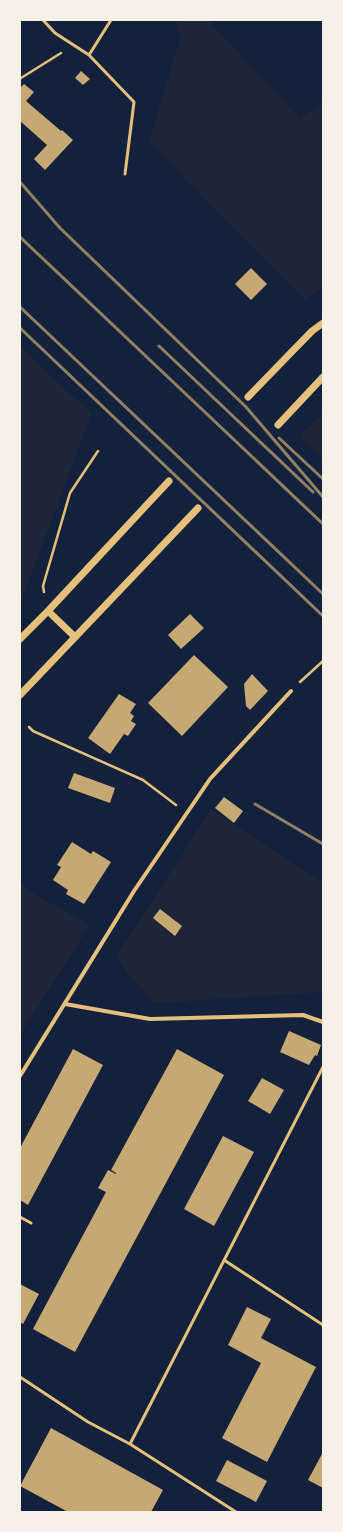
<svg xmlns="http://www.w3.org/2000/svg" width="343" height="1532" font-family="'Fira Sans',sans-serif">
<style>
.green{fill:#1d2539}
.building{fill:#c6a872}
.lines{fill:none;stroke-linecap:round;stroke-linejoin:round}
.path{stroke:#e5c07b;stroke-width:2.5}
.service{stroke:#e5c07b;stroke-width:3}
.minor{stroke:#e5c07b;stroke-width:4}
.tertiary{stroke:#e5c07b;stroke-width:7}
.rail{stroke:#918062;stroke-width:3}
</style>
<rect width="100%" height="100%" fill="#14213d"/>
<path class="green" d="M 176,20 L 208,20 L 300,118 L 323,102 L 323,286 L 305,300 L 149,142 L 180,38 Z
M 20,345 L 74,398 L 92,412 L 20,605 Z
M 323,414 L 323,458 L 299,435 Z
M 211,809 L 323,883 L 323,992 L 155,1003 L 128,974 L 117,956 Z
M 20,881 L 30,892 L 90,925 L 20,1035 Z"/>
<path class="building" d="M 81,71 L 90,79 L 83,85 L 75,78 Z
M 24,84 L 34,92 L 26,101 L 61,131 L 62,130 L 73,140 L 45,170 L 34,159 L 47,145 L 20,121 L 20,88 Z
M 251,268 L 267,284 L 251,300 L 235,284 Z
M 190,614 L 204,628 L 181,649 L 168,635 Z
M 194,655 L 228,687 L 182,736 L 148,703 Z
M 252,674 L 268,691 L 250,710 L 246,706 L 244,684 Z
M 119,694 L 136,704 L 130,713 L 134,716 L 131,721 L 136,724 L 128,736 L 124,734 L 110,754 L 88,738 Z
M 74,773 L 115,788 L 110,803 L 68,788 Z
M 224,797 L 243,811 L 234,823 L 215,808 Z
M 72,842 L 91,854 L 93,851 L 111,862 L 84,904 L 66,894 L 68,890 L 53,880 L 61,867 L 57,865 Z
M 160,909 L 182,926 L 175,936 L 153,918 Z
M 289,1031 L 321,1045 L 317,1056 L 315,1055 L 309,1065 L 280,1052 Z
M 73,1049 L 103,1065 L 28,1205 L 20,1200 L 20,1148 Z
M 177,1049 L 224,1075 L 75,1352 L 33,1329 L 106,1192 L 98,1188 L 108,1170 L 116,1174 L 116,1173 L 111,1170 Z
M 262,1078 L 284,1090 L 270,1114 L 248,1101 Z
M 223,1136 L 254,1152 L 214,1226 L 184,1209 Z
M 20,1284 L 39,1294 L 23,1324 L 20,1322 Z
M 247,1307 L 271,1319 L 261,1338 L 316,1367 L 267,1462 L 222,1438 L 261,1363 L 228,1345 Z
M 51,1428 L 163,1490 L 151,1512 L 68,1512 L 20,1486 Z
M 323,1452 L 323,1488 L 308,1480 Z
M 227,1460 L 267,1481 L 256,1502 L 216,1481 Z"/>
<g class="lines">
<path class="path" d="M 21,78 L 61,53
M 44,592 L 43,586 L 70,493 L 98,451
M 300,682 L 323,661
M 29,727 L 33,731 L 143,780 L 176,805"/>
<path class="service" d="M 43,20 L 55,33 L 89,55 L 111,20
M 89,55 L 134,102 L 125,174
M 20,1217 L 31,1223
M 224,1260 L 323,1325
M 20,1377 L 88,1422 L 130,1444 L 323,1067
M 130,1444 L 236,1512"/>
<path class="minor" d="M 65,1004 L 150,1019 L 303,1015 L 323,1022
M 20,1076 L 134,891 L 210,779 L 291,691"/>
<path class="tertiary" d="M 248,397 L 312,331 L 323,323
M 278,425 L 323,377
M 48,611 L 75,637
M 20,639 L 48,611 L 169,481
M 20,695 L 198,508"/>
<path class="rail" d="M 20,182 L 60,228 L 246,407 L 323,497
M 20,237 L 323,524
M 20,307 L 323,594
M 20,328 L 323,616
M 159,346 L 313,492
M 279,438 L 323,479
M 255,804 L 323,844"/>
</g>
<rect width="343" height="1532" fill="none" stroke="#f6f1e7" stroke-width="42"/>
</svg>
